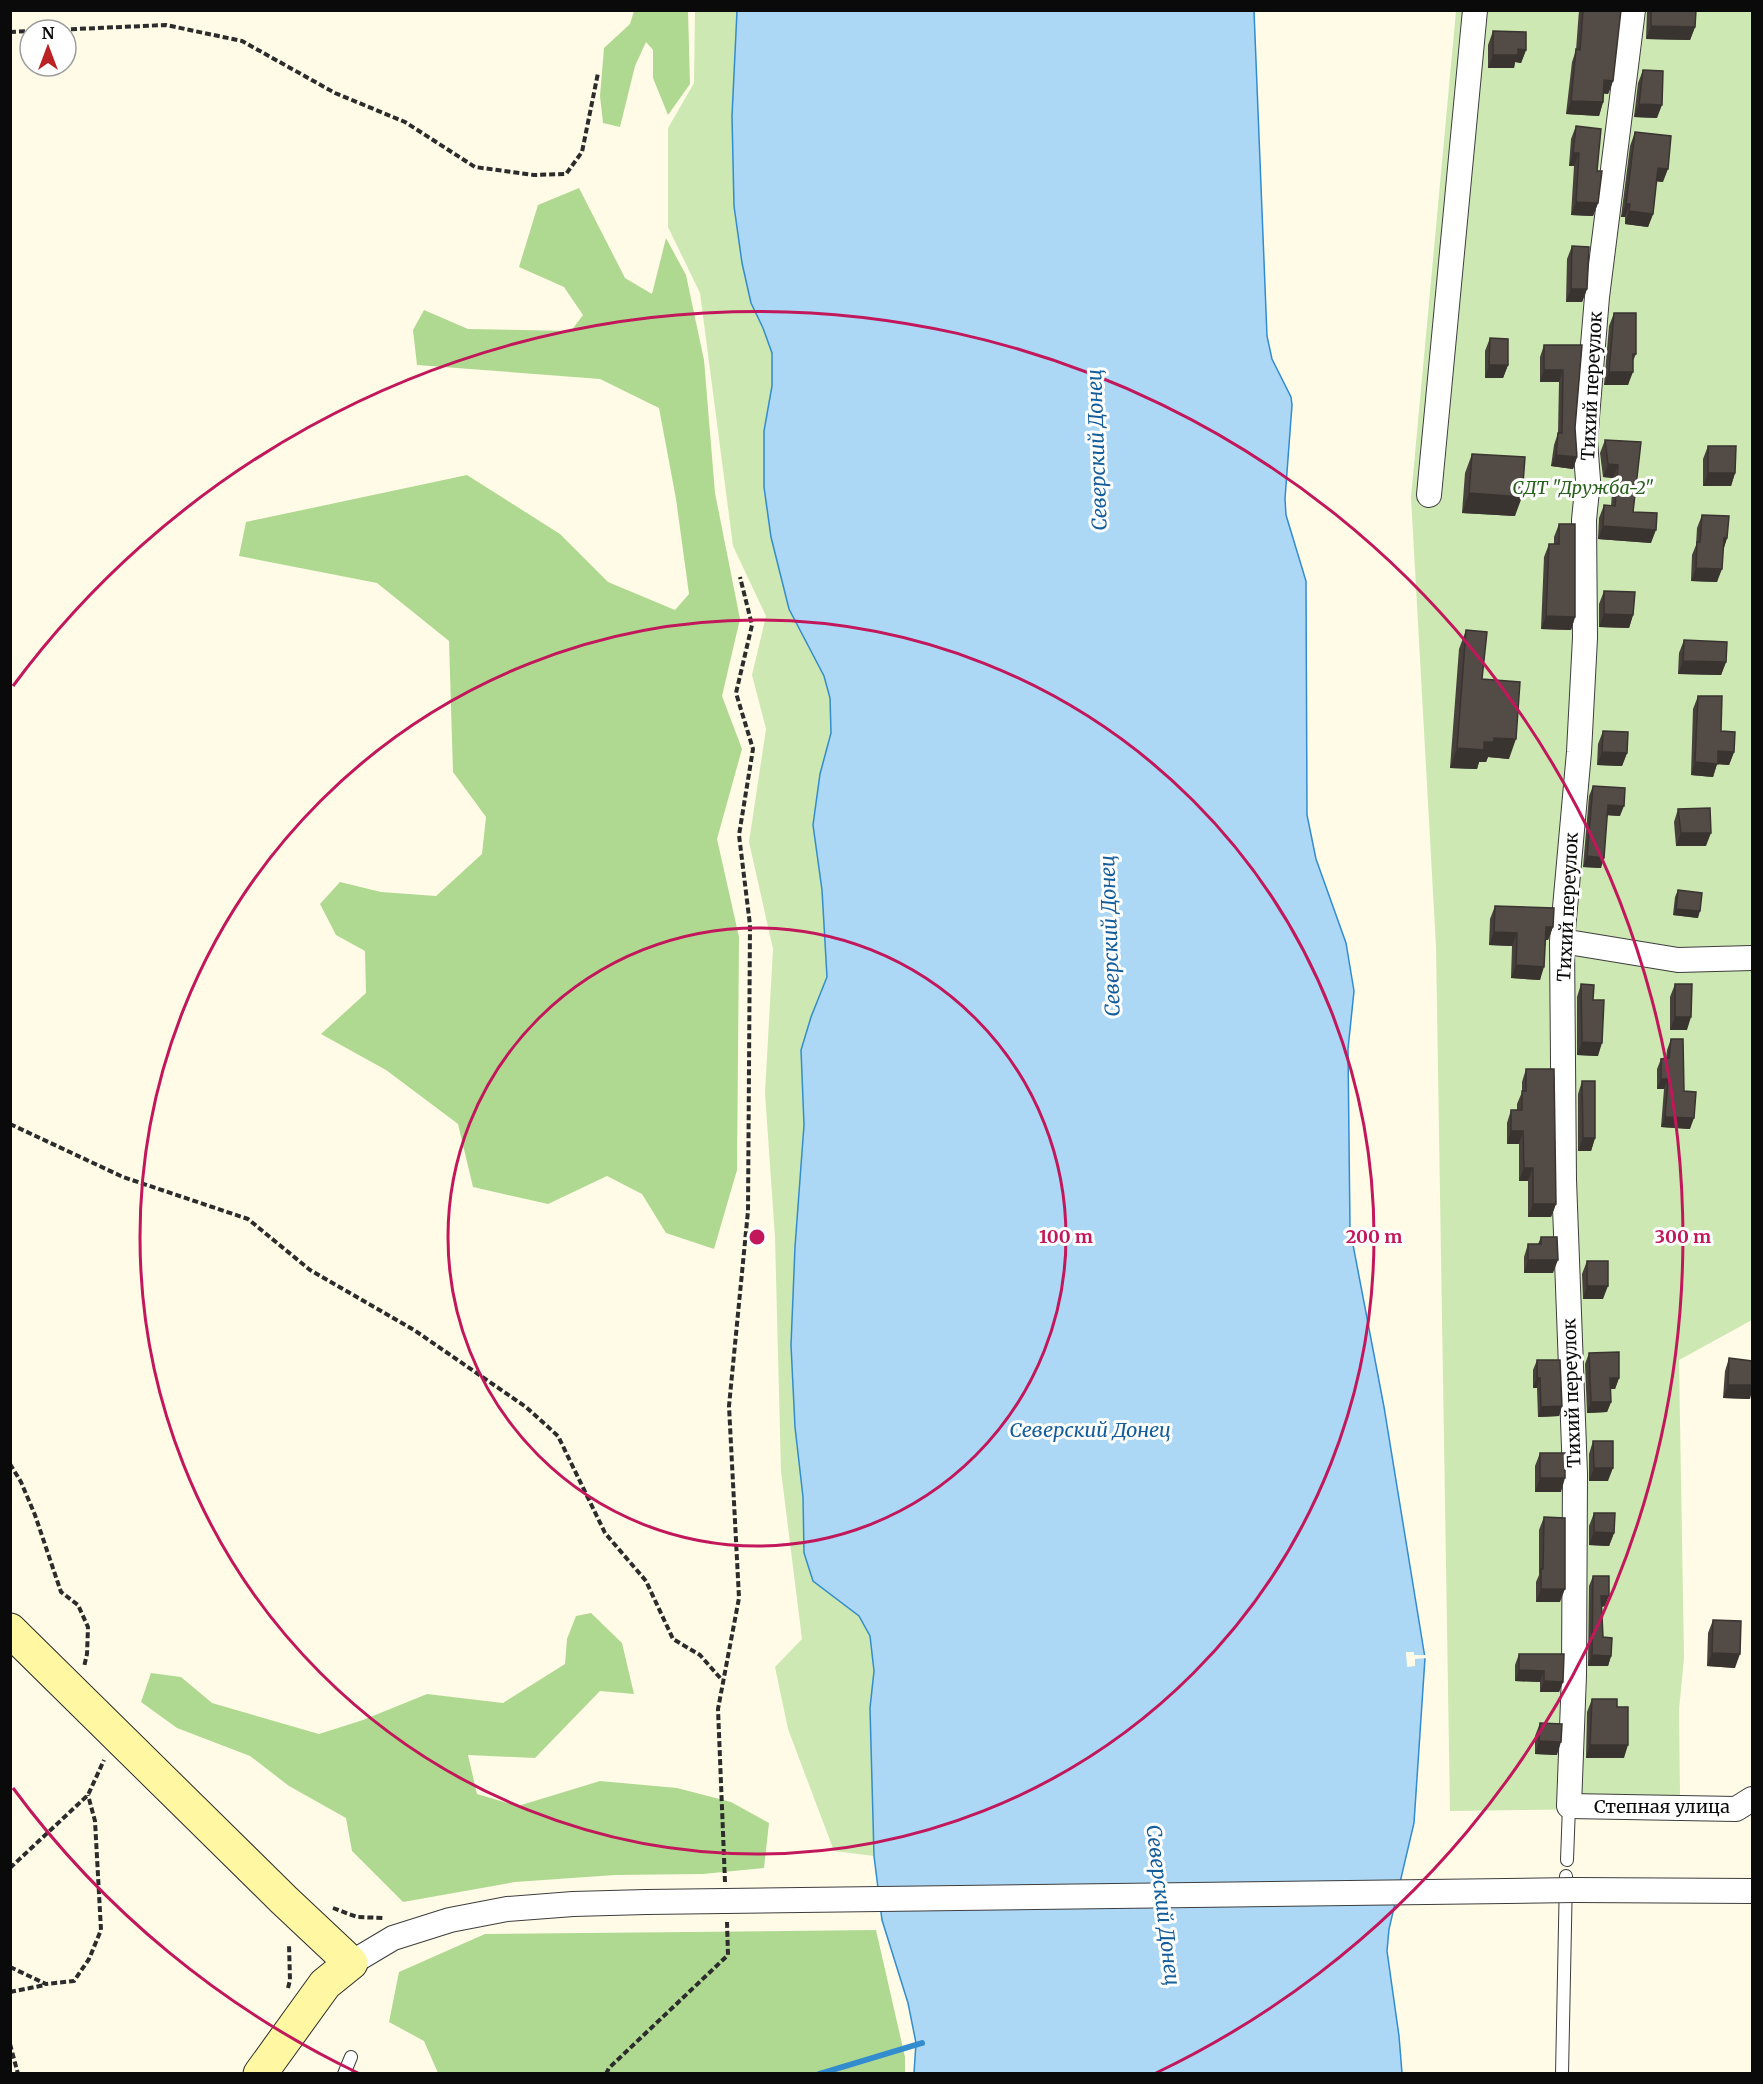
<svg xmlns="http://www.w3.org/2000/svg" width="1763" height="2084" font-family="Merriweather,serif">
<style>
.green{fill:#cde8b2}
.forest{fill:#afd991}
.water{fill:#acd8f6;stroke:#328cce;stroke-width:1.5}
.pier{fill:#fffbe7}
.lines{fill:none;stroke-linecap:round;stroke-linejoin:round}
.stream{stroke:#328cce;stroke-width:6}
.lane-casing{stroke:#3d3d3d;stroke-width:14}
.street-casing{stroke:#3d3d3d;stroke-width:26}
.secondary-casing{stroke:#2c2c2c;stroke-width:35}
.path{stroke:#2c2c2c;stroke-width:4;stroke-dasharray:6 3;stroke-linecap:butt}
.lane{stroke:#fff;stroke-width:12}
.street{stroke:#fff;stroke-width:24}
.secondary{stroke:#fff7a2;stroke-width:33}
.street-bridge-casing{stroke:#3d3d3d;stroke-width:26;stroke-linecap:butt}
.street-bridge{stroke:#fff;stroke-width:24}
.wall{fill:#47403c}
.shaded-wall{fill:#3a3431}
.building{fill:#534b46;stroke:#3a3431;stroke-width:1.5}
.ring{fill:none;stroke:#c2185b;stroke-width:3}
.labels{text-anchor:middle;stroke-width:6;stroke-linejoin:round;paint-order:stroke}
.street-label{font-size:18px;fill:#0a0a0a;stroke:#fff}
.park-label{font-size:18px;font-style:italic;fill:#28611b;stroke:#fff}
.water-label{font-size:20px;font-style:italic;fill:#145d9b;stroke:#fff}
.centre{fill:#c2185b;stroke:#fff;stroke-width:3}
.ring-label{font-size:18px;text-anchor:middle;font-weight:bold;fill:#c2185b;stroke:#fff;stroke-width:6;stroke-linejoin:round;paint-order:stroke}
</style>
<rect width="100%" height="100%" fill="#fffbe7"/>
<path class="green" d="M 695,11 L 737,11 L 732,116 L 734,206 L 742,263 L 751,303 L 763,328 L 772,353 L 772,386 L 764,431 L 764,487 L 771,537 L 789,609 L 824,676 L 830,698 L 831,733 L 820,774 L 813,825 L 822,890 L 827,977 L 811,1017 L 801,1050 L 804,1125 L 795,1247 L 791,1345 L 803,1497 L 804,1553 L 813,1581 L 859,1616 L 870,1636 L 874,1671 L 870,1708 L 874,1856 L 834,1851 L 788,1729 L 775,1667 L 802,1639 L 781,1471 L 775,1237 L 765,1093 L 773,949 L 749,842 L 766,729 L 752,675 L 766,616 L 733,546 L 700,293 L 668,227 L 668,128 L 694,83 Z
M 1456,11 L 1752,11 L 1752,1320 L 1679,1360 L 1684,1658 L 1679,1710 L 1680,1794 L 1677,1808 L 1450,1811 L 1436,946 L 1411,497 Z"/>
<path class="forest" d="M 634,11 L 688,11 L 690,84 L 668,115 L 653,78 L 653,50 L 646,42 L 635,66 L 620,127 L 603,123 L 600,96 L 604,48 L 630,24 Z
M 579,188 L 625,278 L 652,294 L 666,238 L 686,275 L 704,360 L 715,493 L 740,619 L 722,696 L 742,749 L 717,839 L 739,937 L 737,1170 L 714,1249 L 666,1233 L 642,1194 L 607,1176 L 548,1204 L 473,1187 L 458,1124 L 386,1070 L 321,1034 L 366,993 L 365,951 L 336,935 L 320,904 L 340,882 L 381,892 L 436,896 L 482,854 L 486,817 L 453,772 L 449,641 L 377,583 L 239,556 L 246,522 L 467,475 L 560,534 L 608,582 L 675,610 L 689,594 L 676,499 L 659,408 L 600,379 L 417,365 L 413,330 L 424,310 L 468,329 L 571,331 L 583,315 L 564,287 L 519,267 L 538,205 Z
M 591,1613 L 622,1643 L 634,1694 L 600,1691 L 535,1758 L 468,1755 L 477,1794 L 518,1806 L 600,1781 L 677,1788 L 731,1802 L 769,1823 L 764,1868 L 703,1874 L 615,1875 L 515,1882 L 403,1902 L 352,1851 L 346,1818 L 289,1786 L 250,1756 L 177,1728 L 141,1702 L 151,1673 L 181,1677 L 212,1703 L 319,1734 L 363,1720 L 427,1694 L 503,1703 L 565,1664 L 567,1639 L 576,1616 Z
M 876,1930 L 905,2057 L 905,2073 L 438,2073 L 424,2041 L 389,2022 L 399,1972 L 485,1934 Z"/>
<path class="water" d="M 737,11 L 1254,11 L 1267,336 L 1272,359 L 1291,397 L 1292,405 L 1285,499 L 1286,515 L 1306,581 L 1307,815 L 1316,859 L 1346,943 L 1354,991 L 1348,1049 L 1350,1229 L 1384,1407 L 1425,1658 L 1414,1823 L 1389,1929 L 1387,1951 L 1399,2036 L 1402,2073 L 914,2073 L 916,2043 L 908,2003 L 882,1920 L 874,1856 L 870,1708 L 874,1671 L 870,1636 L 859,1616 L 813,1581 L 804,1553 L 803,1497 L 795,1427 L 791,1345 L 795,1247 L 804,1125 L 801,1050 L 811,1017 L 827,977 L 822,890 L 813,825 L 820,774 L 831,733 L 830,698 L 824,676 L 789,609 L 771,537 L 764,487 L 764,431 L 772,386 L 772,353 L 763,328 L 751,303 L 742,263 L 734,206 L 732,116 Z"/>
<path class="pier" d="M 1406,1652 L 1414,1652 L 1414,1655 L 1428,1655 L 1428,1658 L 1415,1659 L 1415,1666 L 1407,1667 Z"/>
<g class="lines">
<path class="stream" d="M 819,2074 L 922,2043"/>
<defs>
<path id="lane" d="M 1567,1860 L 1569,1806
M 344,2074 L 351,2057
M 1562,2074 L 1566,1876"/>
<path id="street" d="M 1633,10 L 1597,297 L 1585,441 L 1588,480 L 1584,520 L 1585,638 L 1579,752 L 1562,941 L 1564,1180 L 1575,1474 L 1574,1675 L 1569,1806 L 1736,1809 L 1752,1799
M 1429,495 L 1475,10
M 1562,941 L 1678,960 L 1752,958
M 1575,1890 L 1752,1891
M 351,1963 L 393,1938 L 450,1920 L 507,1909 L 573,1904 L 646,1902"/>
<path id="secondary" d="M 10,1630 L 284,1900 L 351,1963 L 325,1984 L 260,2074"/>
</defs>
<use href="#lane" class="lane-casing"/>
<use href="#street" class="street-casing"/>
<use href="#secondary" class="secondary-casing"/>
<path class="path" d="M 53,30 L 166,25 L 242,41 L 335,93 L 405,122 L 475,167 L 534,175 L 566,174 L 582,152 L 598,73
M 10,32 L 30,31
M 10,1124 L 123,1177 L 248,1219 L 310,1270 L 414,1330 L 526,1407 L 558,1436 L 605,1533 L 646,1581 L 673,1639 L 700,1655 L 722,1680
M 10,1464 L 21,1482 L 35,1515 L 61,1592 L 78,1605 L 88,1627 L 87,1654 L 84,1667
M 10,1868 L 88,1795 L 104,1760
M 725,1882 L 718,1709 L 739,1598 L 729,1406 L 748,1211 L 750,925 L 739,835 L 753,749 L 736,693 L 752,625 L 740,577
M 333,1908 L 357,1917 L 384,1918
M 10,1967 L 46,1984 L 74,1981 L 89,1959 L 101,1930 L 95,1821 L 88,1795
M 288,1988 L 290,1980 L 289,1944
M 10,1992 L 45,1985
M 10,2044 L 18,2074
M 606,2074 L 609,2068 L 728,1955 L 727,1922"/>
<use href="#lane" class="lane"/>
<use href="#street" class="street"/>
<use href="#secondary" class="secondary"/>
<defs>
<path id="street-bridge" d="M 646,1902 L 1575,1890"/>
</defs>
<use href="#street-bridge" class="street-bridge-casing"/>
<use href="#street-bridge" class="street-bridge"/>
</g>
<path class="wall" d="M 1579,10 L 1621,10 L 1613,81 L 1608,94 L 1603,93 L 1603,102 L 1599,116 L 1566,114 L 1572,62 L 1576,50 Z
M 1647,10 L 1696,10 L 1695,27 L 1690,40 L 1646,39 Z
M 1493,31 L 1526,50 L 1521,63 L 1515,62 L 1514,68 L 1488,68 L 1488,45 Z
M 1643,70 L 1657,118 L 1634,117 L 1638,83 Z
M 1576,126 L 1597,171 L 1598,203 L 1593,216 L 1571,215 L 1574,166 L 1569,166 L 1571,139 Z
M 1635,132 L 1663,182 L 1656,181 L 1653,214 L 1648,227 L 1625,224 L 1625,217 L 1621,217 L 1630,146 Z
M 1572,246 L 1587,289 L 1582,302 L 1566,302 L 1567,259 Z
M 1614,313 L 1636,354 L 1633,361 L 1628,385 L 1604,385 L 1609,326 Z
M 1490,338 L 1508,365 L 1503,378 L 1485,378 L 1485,351 Z
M 1544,345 L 1582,345 L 1575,428 L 1577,457 L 1573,469 L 1551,466 L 1554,445 L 1558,433 L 1559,382 L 1540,382 L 1540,357 Z
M 1605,440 L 1641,442 L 1633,512 L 1651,543 L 1598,539 L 1599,518 L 1604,505 L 1611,506 L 1613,478 L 1603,477 L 1600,453 Z
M 1708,446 L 1735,473 L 1731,486 L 1703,486 L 1703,459 Z
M 1472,454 L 1515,516 L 1462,513 L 1465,473 Z
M 1702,515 L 1727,538 L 1723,550 L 1717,582 L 1691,581 L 1692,555 L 1696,545 L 1697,528 Z
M 1559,524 L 1575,617 L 1571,630 L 1541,629 L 1544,557 L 1549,544 L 1554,544 L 1554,537 Z
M 1604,591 L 1633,615 L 1629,628 L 1599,627 L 1599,604 Z
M 1466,630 L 1509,759 L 1488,757 L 1486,762 L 1479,762 L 1477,769 L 1450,768 L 1459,649 Z
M 1684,640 L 1726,662 L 1721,675 L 1678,674 L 1679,653 Z
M 1698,696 L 1734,752 L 1729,765 L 1717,764 L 1713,777 L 1691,775 L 1693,709 Z
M 1603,731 L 1627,753 L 1622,766 L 1597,765 L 1598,744 Z
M 1593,786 L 1620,816 L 1607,815 L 1601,868 L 1583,867 L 1589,796 Z
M 1678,809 L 1706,846 L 1676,846 L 1674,822 Z
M 1678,890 L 1698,918 L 1673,915 L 1675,897 Z
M 1495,906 L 1553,927 L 1548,940 L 1546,940 L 1540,980 L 1511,978 L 1512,946 L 1489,945 L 1490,919 Z
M 1581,984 L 1593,1000 L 1598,1056 L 1577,1055 L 1577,997 Z
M 1675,984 L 1687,1030 L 1670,1030 L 1670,997 Z
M 1671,1039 L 1684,1091 L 1690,1129 L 1661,1127 L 1664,1089 L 1657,1089 L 1657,1069 L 1661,1059 L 1666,1058 L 1667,1050 Z
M 1526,1069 L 1556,1204 L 1551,1217 L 1528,1217 L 1528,1181 L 1519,1181 L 1519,1144 L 1507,1144 L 1507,1123 L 1511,1110 L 1517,1110 L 1517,1104 L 1522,1092 L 1522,1082 Z
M 1582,1081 L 1595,1138 L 1591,1151 L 1578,1151 L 1578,1094 Z
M 1541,1237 L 1553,1273 L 1524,1273 L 1524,1257 L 1528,1244 L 1538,1244 Z
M 1587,1261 L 1603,1299 L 1583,1299 L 1582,1274 Z
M 1589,1353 L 1619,1378 L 1615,1389 L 1611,1389 L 1611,1402 L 1607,1412 L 1587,1413 L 1585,1364 Z
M 1729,1358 L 1750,1399 L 1723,1398 L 1725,1371 Z
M 1537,1360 L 1562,1406 L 1559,1416 L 1538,1417 L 1537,1388 L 1533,1388 L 1533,1370 Z
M 1593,1441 L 1608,1481 L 1589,1481 L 1589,1454 Z
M 1540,1453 L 1561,1492 L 1535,1492 L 1535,1466 Z
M 1594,1513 L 1614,1533 L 1609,1546 L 1589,1545 L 1589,1526 Z
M 1544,1517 L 1560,1602 L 1536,1602 L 1536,1582 L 1539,1575 L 1539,1530 Z
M 1593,1576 L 1605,1606 L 1602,1607 L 1603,1637 L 1611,1656 L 1608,1666 L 1588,1666 L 1589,1586 Z
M 1713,1620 L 1735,1668 L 1707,1666 L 1708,1633 Z
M 1519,1654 L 1563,1682 L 1559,1692 L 1540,1692 L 1540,1682 L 1515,1681 L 1515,1665 Z
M 1592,1699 L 1617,1707 L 1624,1758 L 1586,1758 L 1587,1712 Z
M 1540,1723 L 1557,1755 L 1535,1754 L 1535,1736 Z"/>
<path class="shaded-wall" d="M 1651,26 L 1695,27 L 1690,40 L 1646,39 Z
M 1518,49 L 1526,50 L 1521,63 L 1515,62 L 1514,68 L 1488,68 L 1493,55 Z
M 1604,80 L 1613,81 L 1608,94 L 1599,93 Z
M 1571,101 L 1603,102 L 1599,116 L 1566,114 Z
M 1639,104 L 1662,105 L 1657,118 L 1634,117 Z
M 1573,153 L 1579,153 L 1574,166 L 1569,166 Z
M 1658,168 L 1668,169 L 1663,182 L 1653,181 Z
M 1576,202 L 1598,203 L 1593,216 L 1571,215 Z
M 1626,204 L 1630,204 L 1625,217 L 1621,217 Z
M 1629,211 L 1653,214 L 1648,227 L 1625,224 Z
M 1571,289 L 1587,289 L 1582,302 L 1566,302 Z
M 1489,365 L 1508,365 L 1503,378 L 1485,378 Z
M 1544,370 L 1563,370 L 1559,382 L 1540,382 Z
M 1609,372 L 1633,372 L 1628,385 L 1604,385 Z
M 1556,455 L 1577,457 L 1573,469 L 1551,466 Z
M 1608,464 L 1618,465 L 1613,478 L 1603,477 Z
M 1708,473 L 1735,473 L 1731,486 L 1703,486 Z
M 1469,493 L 1522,497 L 1515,516 L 1462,513 Z
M 1603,526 L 1656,530 L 1651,543 L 1598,539 Z
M 1724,538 L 1727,538 L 1723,551 Z
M 1696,568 L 1722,569 L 1717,582 L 1691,581 Z
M 1604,614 L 1633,615 L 1629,628 L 1599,627 Z
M 1546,616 L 1575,617 L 1571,630 L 1541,629 Z
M 1683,661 L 1726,662 L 1721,675 L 1678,674 Z
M 1494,738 L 1516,739 L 1509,759 L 1488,757 L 1486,762 L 1479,762 L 1477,769 L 1450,768 L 1457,748 L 1484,742 Z
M 1718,751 L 1734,752 L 1729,765 L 1717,764 L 1713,777 L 1691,775 L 1695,762 Z
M 1602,752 L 1627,753 L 1622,766 L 1597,765 Z
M 1608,805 L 1624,806 L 1620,816 L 1604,815 Z
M 1681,833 L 1711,833 L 1706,846 L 1676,846 Z
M 1587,856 L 1604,858 L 1601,868 L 1583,867 Z
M 1676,909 L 1700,911 L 1698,918 L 1673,915 Z
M 1546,927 L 1553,927 L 1548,940 L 1542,940 Z
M 1494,932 L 1517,933 L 1512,946 L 1489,945 Z
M 1516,965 L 1544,967 L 1540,980 L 1511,978 Z
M 1675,1017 L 1691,1017 L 1687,1030 L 1670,1030 Z
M 1582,1042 L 1602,1043 L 1598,1056 L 1577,1055 Z
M 1661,1079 L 1668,1079 L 1664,1089 L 1657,1089 Z
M 1665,1117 L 1694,1118 L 1690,1129 L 1661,1127 Z
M 1511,1131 L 1523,1131 L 1519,1144 L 1507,1144 Z
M 1583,1138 L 1595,1138 L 1591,1151 L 1578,1151 Z
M 1524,1168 L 1533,1168 L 1528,1181 L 1519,1181 Z
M 1533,1204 L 1556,1204 L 1551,1217 L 1528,1217 Z
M 1528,1260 L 1558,1260 L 1553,1273 L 1524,1273 Z
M 1587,1286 L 1608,1286 L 1603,1299 L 1583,1299 Z
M 1537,1378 L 1540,1378 L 1537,1388 L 1533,1388 Z
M 1610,1378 L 1619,1378 L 1615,1389 L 1607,1389 Z
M 1728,1385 L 1752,1385 L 1752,1391 L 1750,1399 L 1723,1398 Z
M 1591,1402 L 1611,1402 L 1607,1412 L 1587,1413 Z
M 1562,1406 L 1559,1416 L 1538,1417 L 1541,1407 Z
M 1594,1468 L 1613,1468 L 1608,1481 L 1589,1481 Z
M 1540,1478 L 1565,1478 L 1561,1492 L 1535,1492 Z
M 1594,1532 L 1614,1533 L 1609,1546 L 1589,1545 Z
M 1541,1589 L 1565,1589 L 1560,1602 L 1536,1602 Z
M 1601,1596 L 1609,1596 L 1605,1606 L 1597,1607 Z
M 1712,1653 L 1740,1654 L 1735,1668 L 1707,1666 Z
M 1592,1655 L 1611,1656 L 1608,1666 L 1588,1666 Z
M 1519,1670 L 1544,1671 L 1540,1682 L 1515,1681 Z
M 1544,1681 L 1563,1682 L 1559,1692 L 1540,1692 Z
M 1539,1741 L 1561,1742 L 1557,1755 L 1535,1754 Z
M 1590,1745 L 1628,1745 L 1624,1758 L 1586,1758 Z"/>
<path class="building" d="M 1583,10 L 1621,10 L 1613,81 L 1604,80 L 1603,102 L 1571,101 L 1576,49 L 1580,50 Z
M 1651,10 L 1696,10 L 1695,27 L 1651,26 Z
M 1493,31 L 1526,32 L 1526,50 L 1518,49 L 1518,55 L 1493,55 Z
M 1643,70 L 1663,71 L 1662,105 L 1639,104 Z
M 1576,126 L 1601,129 L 1597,171 L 1602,171 L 1598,203 L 1576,202 L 1579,153 L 1573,153 Z
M 1635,132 L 1671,136 L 1668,169 L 1658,168 L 1653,214 L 1629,211 L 1630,204 L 1626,204 Z
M 1572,246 L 1589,247 L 1587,289 L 1571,289 Z
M 1614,313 L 1636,313 L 1636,354 L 1633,354 L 1633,372 L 1609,372 Z
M 1490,338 L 1508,339 L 1508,365 L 1489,365 Z
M 1544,345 L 1582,345 L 1575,428 L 1577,457 L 1556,455 L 1558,433 L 1562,433 L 1563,370 L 1544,370 Z
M 1605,440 L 1641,442 L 1633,512 L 1657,513 L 1656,530 L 1603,526 L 1604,505 L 1615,506 L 1618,465 L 1608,464 Z
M 1708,446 L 1736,446 L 1735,473 L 1708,473 Z
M 1472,454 L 1525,457 L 1522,497 L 1469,493 Z
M 1702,515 L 1729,516 L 1727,538 L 1724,538 L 1722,569 L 1696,568 L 1697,542 L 1700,542 Z
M 1559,524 L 1575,524 L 1575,617 L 1546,616 L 1549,544 L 1559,544 Z
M 1604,591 L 1635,592 L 1633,615 L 1604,614 Z
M 1466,630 L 1487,632 L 1482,679 L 1520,682 L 1516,739 L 1494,738 L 1494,742 L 1484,742 L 1484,750 L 1457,748 Z
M 1684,640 L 1727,642 L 1726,662 L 1683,661 Z
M 1698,696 L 1722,696 L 1721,731 L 1735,732 L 1734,752 L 1718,751 L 1718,764 L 1695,762 Z
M 1603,731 L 1628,732 L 1627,753 L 1602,752 Z
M 1593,786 L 1625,788 L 1624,806 L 1608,805 L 1604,858 L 1587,856 Z
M 1710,808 L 1711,833 L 1681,833 L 1678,809 Z
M 1678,890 L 1702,893 L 1700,911 L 1676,909 Z
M 1495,906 L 1554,908 L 1553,927 L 1546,927 L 1544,967 L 1516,965 L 1517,933 L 1494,932 Z
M 1581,984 L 1594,985 L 1593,1000 L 1604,1000 L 1602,1043 L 1582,1042 Z
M 1675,984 L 1692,984 L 1691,1017 L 1675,1017 Z
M 1671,1039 L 1683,1039 L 1684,1091 L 1696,1092 L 1694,1118 L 1665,1117 L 1668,1079 L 1661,1079 L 1661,1059 L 1669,1058 Z
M 1526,1069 L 1554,1069 L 1556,1204 L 1533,1204 L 1533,1168 L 1524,1168 L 1523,1131 L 1511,1131 L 1511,1110 L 1522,1110 L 1522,1091 L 1526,1091 Z
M 1582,1081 L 1595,1081 L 1595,1138 L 1583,1138 Z
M 1541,1237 L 1557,1237 L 1558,1260 L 1528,1260 L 1528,1244 L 1541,1244 Z
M 1587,1261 L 1608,1261 L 1608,1286 L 1587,1286 Z
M 1619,1352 L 1619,1378 L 1610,1378 L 1611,1402 L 1591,1402 L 1589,1353 Z
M 1729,1358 L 1752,1361 L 1752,1385 L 1728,1385 Z
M 1537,1360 L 1560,1360 L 1562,1406 L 1541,1407 L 1540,1378 L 1537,1378 Z
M 1593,1441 L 1613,1441 L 1613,1468 L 1594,1468 Z
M 1540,1453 L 1565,1453 L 1565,1478 L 1540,1478 Z
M 1594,1513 L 1615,1513 L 1614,1533 L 1594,1532 Z
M 1544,1517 L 1565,1518 L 1565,1589 L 1541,1589 L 1541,1569 L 1543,1569 Z
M 1593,1576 L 1609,1576 L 1609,1596 L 1601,1596 L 1603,1637 L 1612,1638 L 1611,1656 L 1592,1655 Z
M 1713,1620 L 1741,1621 L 1740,1654 L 1712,1653 Z
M 1519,1654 L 1564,1654 L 1563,1682 L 1544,1681 L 1544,1671 L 1519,1670 Z
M 1592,1699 L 1617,1699 L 1617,1707 L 1628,1707 L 1628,1745 L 1590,1745 Z
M 1540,1723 L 1562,1724 L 1561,1742 L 1539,1741 Z"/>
<g class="ring">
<circle cx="757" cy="1237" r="309"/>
<circle cx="757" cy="1237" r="617"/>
<path d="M358 2073A926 926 0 0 1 13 1788M13 686A926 926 0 1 1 1156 2073"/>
</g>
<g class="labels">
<g class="street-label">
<text transform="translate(1592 386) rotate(-87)" y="6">Тихий переулок</text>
<text transform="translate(1568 907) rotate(-87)" y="6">Тихий переулок</text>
<text transform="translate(1572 1393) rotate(-92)" y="6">Тихий переулок</text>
<text x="1662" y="1813">Степная улица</text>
</g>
<g class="park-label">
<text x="1583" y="494">СДТ "Дружба-2"</text>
</g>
<g class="water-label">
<text transform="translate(1097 450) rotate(-92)" y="7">Северский Донец</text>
<text transform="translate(1110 936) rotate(-92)" y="7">Северский Донец</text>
<text x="1090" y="1437">Северский Донец</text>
<text transform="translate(1163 1905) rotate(83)" y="7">Северский Донец</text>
</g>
</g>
<circle cx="757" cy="1237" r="9" class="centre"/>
<g class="ring-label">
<text x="1066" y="1243">100 m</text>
<text x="1374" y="1243">200 m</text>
<text x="1683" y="1243">300 m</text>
</g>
<rect width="1763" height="2084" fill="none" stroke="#0a0a0a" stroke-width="24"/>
<g transform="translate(48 48)"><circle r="28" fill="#ffffff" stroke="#9d9d9d" stroke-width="1.5"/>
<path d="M0-4.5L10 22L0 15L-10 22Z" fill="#ba2225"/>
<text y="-9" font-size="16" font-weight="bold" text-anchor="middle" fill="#0a0a0a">N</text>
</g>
</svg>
